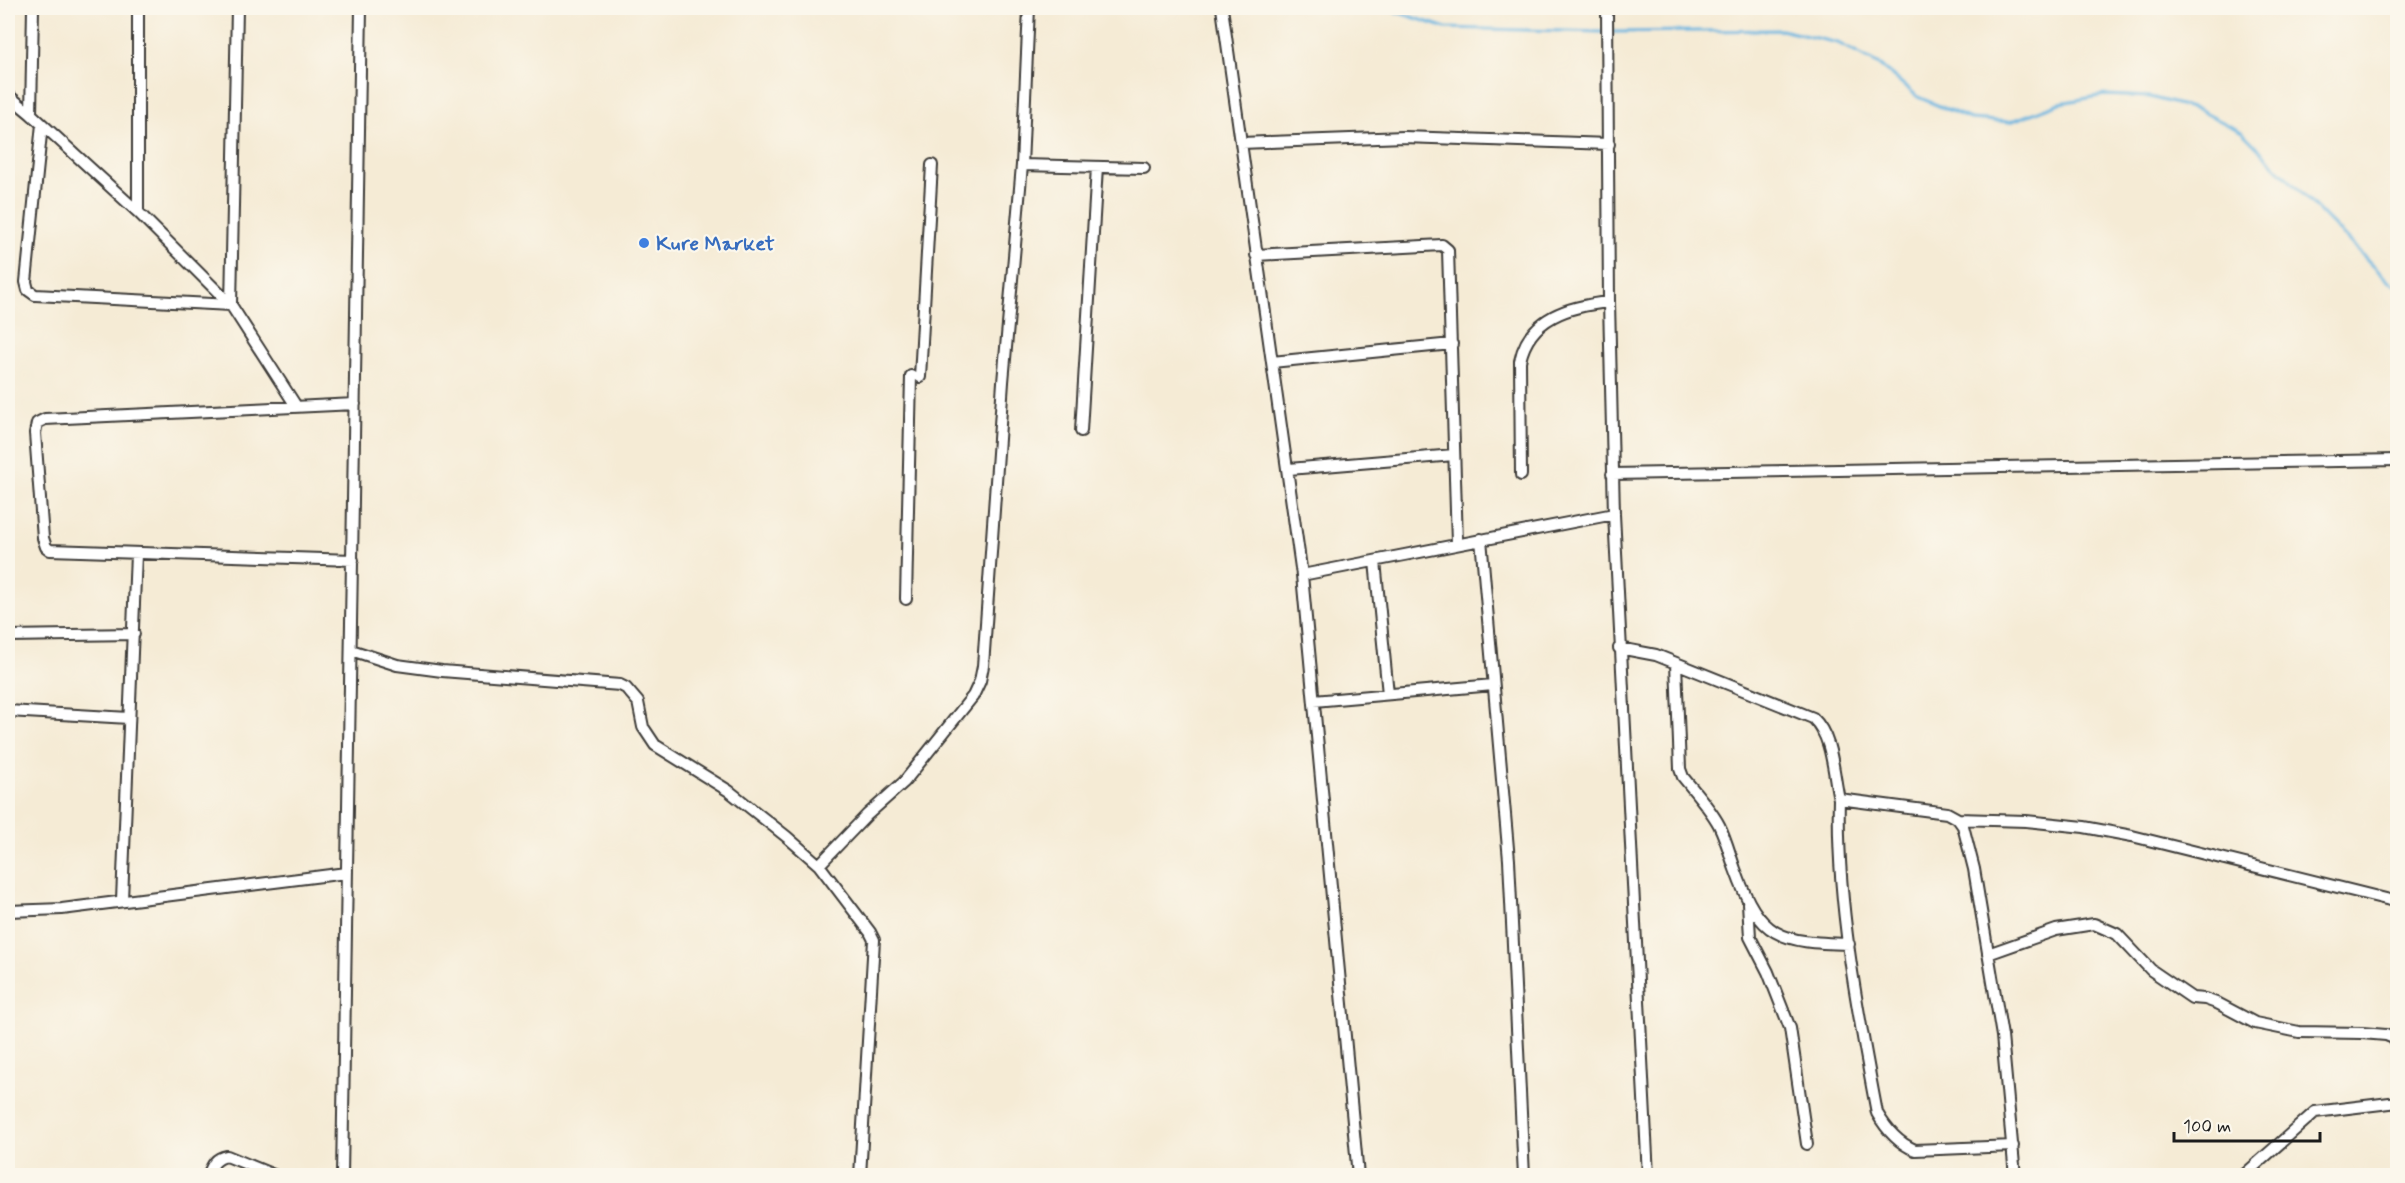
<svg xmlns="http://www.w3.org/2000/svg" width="2405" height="1183" viewBox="0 0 2405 1183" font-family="Mynerve,sans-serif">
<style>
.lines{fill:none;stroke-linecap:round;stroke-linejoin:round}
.stream{stroke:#66b4e0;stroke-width:3}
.minor-casing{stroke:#3d3b38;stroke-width:14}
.minor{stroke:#fff;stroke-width:10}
.shop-dot{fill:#3f7fe0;stroke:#fbf7ec;stroke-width:2}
.labels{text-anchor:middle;stroke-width:4.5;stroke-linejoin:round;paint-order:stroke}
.shop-label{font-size:21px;font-weight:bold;fill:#366cbe;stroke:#fbf7ec;text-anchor:start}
</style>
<rect width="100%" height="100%" fill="#fbf7ec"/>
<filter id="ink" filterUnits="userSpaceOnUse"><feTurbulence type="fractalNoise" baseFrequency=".0167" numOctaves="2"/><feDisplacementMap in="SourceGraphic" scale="12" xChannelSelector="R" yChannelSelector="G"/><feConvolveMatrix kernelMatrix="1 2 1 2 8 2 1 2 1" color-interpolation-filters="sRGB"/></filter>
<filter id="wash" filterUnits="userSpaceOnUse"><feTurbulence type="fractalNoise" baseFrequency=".008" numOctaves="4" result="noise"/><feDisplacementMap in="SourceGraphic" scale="24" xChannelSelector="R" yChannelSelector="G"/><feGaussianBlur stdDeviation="1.35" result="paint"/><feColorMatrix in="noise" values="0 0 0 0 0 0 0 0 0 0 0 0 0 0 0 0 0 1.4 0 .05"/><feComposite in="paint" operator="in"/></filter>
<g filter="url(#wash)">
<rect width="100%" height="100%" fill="#f5ebd5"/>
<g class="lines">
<!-- stream -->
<path class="stream" d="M1384,8l62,20 158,4
M1611,32l170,-2 57,13 43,23 37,31 52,22 40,3 50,-19 45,-8 45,2 49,13 43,22 147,150 9,4"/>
</g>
</g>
<g filter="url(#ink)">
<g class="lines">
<defs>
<path id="minor" d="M138,8v204
M1222,8l80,567 56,601
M1607,8l2,294 5,212 34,662
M8,95l23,19 107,98 93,93 65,101
M31,114l2,-106
M42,124l-16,158 2,8 7,5 196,10 6,-297
M1241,143l163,-6 205,7
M1022,165l122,3
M1256,255l186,-10 6,5 9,293
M1272,362l180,-18
M920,377l12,-212
M1081,431l16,-264
M1289,469l165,-14
M1612,474l786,-14
M1521,475l-1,-114c9,-44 50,-55 89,-59
M1481,539l28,321 15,316
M353,560l-303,-10 -4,-3 -3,-9 -8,-105 2,-10 8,-4 310,-15
M1375,561l13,133
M1302,575l312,-61
M906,599l5,-223
M8,636l126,-2
M1619,648l37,7 157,63c20,19 20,55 26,81l108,14 11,6 5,7 11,43 28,167 13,140
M351,650l46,15 45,6 178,14 6,3 12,14 5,25 12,18 74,46 58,46 32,28 51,67 4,8 -14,236
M1676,663l4,106 3,8c12,15 27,31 36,48 7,14 11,30 16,44 25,70 45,73 114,75
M1314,701l179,-16
M8,711l121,7
M1839,799c-3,101 19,214 38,314 9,16 21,30 38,37l98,-4
M1958,819l68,2 58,6 48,9 266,66
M819,865l48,-50 37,-33 69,-86 7,-15 3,-15 20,-284 19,-217 7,-157
M122,900l14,-346
M1748,903l2,34 18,35 22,56 17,116
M8,911l54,-2 284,-36
M1988,954l68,-24 38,-6 23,10 34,36 41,28 13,1 14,5 36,19 44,9 63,1 24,2 12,5
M208,1176c4,-11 7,-18 19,-20l49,20
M342,1176l19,-1168
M2243,1176l72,-64 83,-10"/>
</defs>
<!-- minor casing -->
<use href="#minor" class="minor-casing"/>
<!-- minor -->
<use href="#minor" class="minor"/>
</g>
</g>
<!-- markers -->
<circle class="shop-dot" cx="644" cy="243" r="6"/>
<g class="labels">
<!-- shop labels -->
<g class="shop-label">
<text x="656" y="250">Kure Market</text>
</g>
</g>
<!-- margin -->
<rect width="2405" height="1183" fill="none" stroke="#fbf7ec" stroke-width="30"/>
<!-- scale -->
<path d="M2174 1132v9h146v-9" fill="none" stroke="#1c1c1c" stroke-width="3"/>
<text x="2183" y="1132" font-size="18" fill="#1c1c1c" stroke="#fbf7ec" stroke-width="4.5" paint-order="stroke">100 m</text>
</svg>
